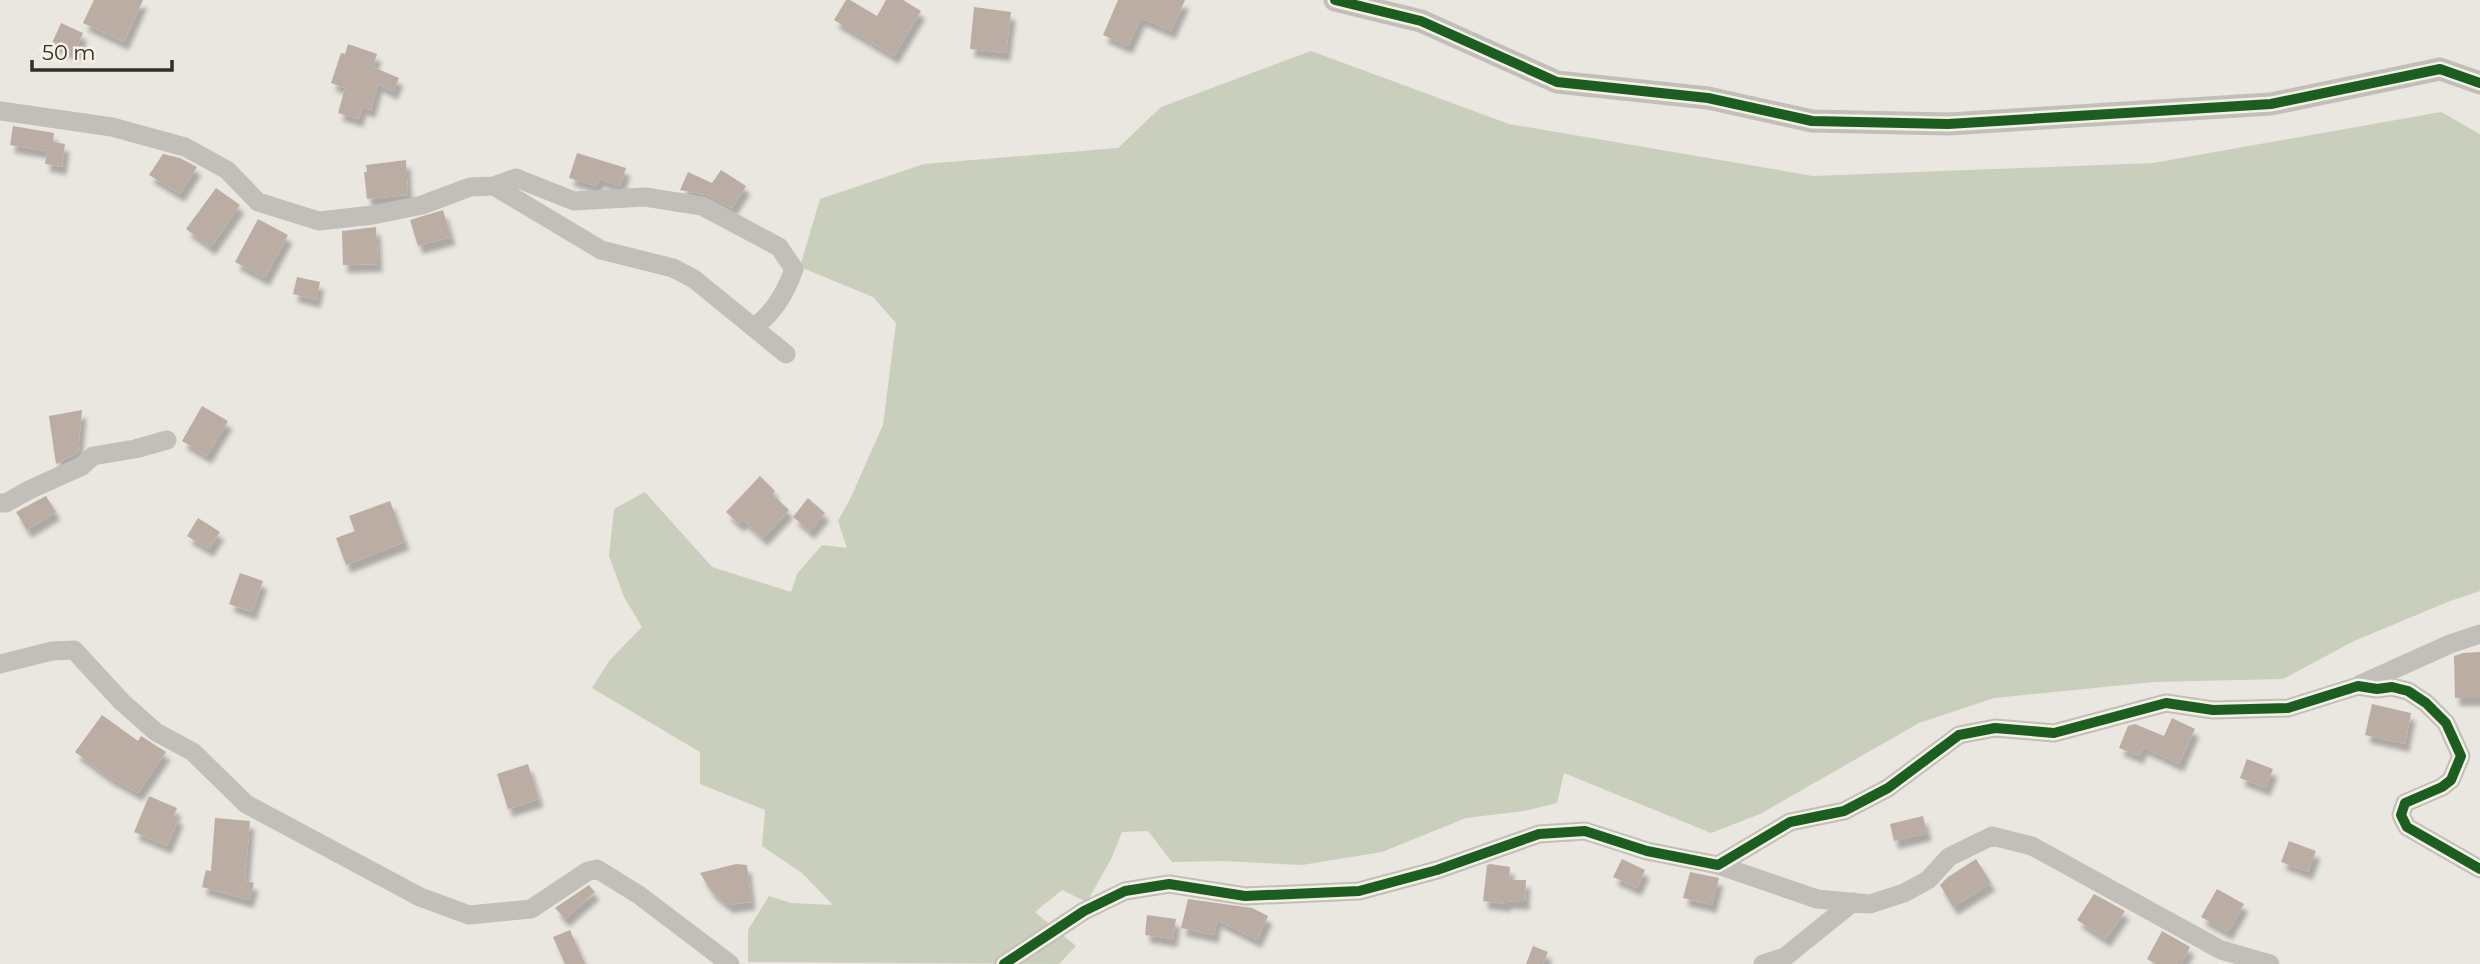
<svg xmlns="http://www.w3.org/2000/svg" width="2480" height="964" viewBox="0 0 2480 964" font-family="Montserrat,sans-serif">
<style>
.green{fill:#cacebc}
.building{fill:#bbada4;filter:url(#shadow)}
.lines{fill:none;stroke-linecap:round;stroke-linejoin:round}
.minor{stroke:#c2beb9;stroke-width:19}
.tertiary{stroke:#c2beb9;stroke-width:23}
.cycleway-casing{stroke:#f6f1e7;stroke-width:15}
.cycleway{stroke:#1b5e20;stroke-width:10}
</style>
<defs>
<filter id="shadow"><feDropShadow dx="4.5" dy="8" stdDeviation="2" flood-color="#0004"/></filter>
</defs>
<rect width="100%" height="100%" fill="#eae6e0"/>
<!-- green -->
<path class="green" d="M1311,51l198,73 304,52 340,-13 288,-51 39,22v457l-30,10 -96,40 -71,38 -129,3 -160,16 -75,25 -159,91 -49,19 -147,-60 -7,30 -33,8 -58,7 -84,34 -80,13 -79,-4 -51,1 -24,-31 -26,1 -11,27 -24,43 -25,-12 -27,22 41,34 -17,18 -311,-2v-32l21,-34 22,7 42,2 -31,-32 -40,-27 3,-36 -65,-26v-32l-108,-64 17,-27 33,-34 -18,-30 -15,-41 5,-47 31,-17 67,75 79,25 6,-18 25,-29 25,3 -9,-27 13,-24 32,-72 13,-102 -23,-26 -73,-30 20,-68 104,-35 194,-16 43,-41z"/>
<!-- building -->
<path class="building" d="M94,0h49l-19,42 -41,-19z
M846,0h4l27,16 9,-16h17l18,11 -27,45 -60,-36z
M1118,0h67l-14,31 -30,-13 -13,28 -25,-11z
M974,7l37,5 -5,41 -36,-4z
M61,23l22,10 -9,21 -22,-11z
M348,44l29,10 -4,13 26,11 -6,14 -15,-8 -7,26 -9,-3 -3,12 -21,-6 7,-25 -14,-5 10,-30 4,1z
M13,126l41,7 -1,9 12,2 -3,23 -17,-3 2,-13 -37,-6z
M577,153l49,15 -6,18 -21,-7 -3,7 -27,-8z
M163,154l17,4 17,9 -17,27 -31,-19z
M406,160l2,35 -41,4 -3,-27h3l-1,-7z
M721,170l25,16 -14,22 -25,-13 -27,-5 8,-18 24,11z
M216,188l24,17 -29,42 -25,-18z
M443,210l8,27 -33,9 -8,-26z
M258,219l30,16 -23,43 -30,-16z
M376,227l2,37 -35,1 -1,-34z
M297,277l23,5 -4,18 -23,-6z
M202,406l26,15 -21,35 -25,-15z
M82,410l-4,43 -22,11 -7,-48z
M760,476l15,15 -3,3 17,16 -26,28 -20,-18 -4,4 -13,-12z
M46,496l10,16 -29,18 -11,-18z
M808,498l17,15 -15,18 -17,-14z
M390,501l15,41 -59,23 -10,-27 19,-7 -6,-15z
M198,518l22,14 -11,17 -22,-13z
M240,573l23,8 -11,31 -23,-8z
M2480,652v46h-25l-1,-42 9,-3z
M2372,704l39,9 -6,31 -40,-9z
M102,715l36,26 3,-5 25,16 -28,41 -29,-16 -34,-25z
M2172,718l23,11 -16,35 -36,-17 -4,9 -20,-8 9,-22 7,-2 29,12z
M2247,759l26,10 -7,19 -26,-10z
M528,764l11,35 -31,10 -11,-35z
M149,796l28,12 -3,7 5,3 -12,28 -33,-14z
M1923,816l4,17 -33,8 -4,-17z
M215,818l35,3 -5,59 9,3 -5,17 -47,-13 4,-17 5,1z
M2289,841l27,10 -8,21 -27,-10z
M1622,859l23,11 -8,18 -24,-11z
M1976,859l15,24 -38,24 -13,-22 8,-8z
M736,864l11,1 4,37 -23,3 -17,-14 -11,-18z
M1490,864l20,3 -1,13h17l-1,22 -19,-1v3l-23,-3 4,-36z
M1690,872l29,6 -7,27 -29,-7z
M589,885l6,7 -30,27 -10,-11z
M2217,889l27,15 -16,28 -27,-15z
M2094,894l31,17 -19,28 -29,-19z
M1188,899l64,9 16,8 -11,24 -40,-20 -3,15 -33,-7z
M1147,915l29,4 -3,20 -28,-4z
M570,930l15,34h-20l-12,-27z
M2162,931l28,16 -9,17h-25l-9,-5z
M1533,946l15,6 -5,12h-17z"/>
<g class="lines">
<!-- minor -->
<path class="minor" d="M0,111l112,16 73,20 42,23 31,32 61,19 54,-6 49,-10 48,-18 24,-1 107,64 72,18 21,11 92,75
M494,186l22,-8 58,23 71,-4 57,9 77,41 15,22c-8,23 -20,44 -40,58
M0,503h6l23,-13 53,-24 11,-10 42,-7 32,-9
M0,664l52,-13 22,-1 48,52 34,30 37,20 53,52 174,93 49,18 62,-6 57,-38 9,-2 42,26 91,69
M2359,685l91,-41 30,-10
M1718,865l99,34 53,5 34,-11 24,-13 21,-23 43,-21 40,10 189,104 49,14
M1004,964l80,-53 41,-20 44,-7 76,12 114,-5 78,-21 102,-36 46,-3 62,20 71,14 72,-43 54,-11 44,-23 71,-53 36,-7 59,5 112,-30 47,7 75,-2 70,-22 19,3 15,-2 16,4 18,12 20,20 15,33 -10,24 -9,7 -37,16 -4,12 6,12 73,42
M1763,964l22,-7 68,-55"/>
<!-- tertiary -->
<path class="tertiary" d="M1335,0l86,21 136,61 151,16 104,23 136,3 323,-20 169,-35 40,14"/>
<defs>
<path id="cycleway" d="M1335,0l86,21 136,61 151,16 104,23 136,3 323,-20 169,-35 40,14
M1004,964l80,-53 41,-20 44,-7 76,12 114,-5 78,-21 102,-36 46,-3 62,20 71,14 72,-43 54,-11 44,-23 71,-53 36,-7 59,5 112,-30 47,7 75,-2 70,-22 19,3 15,-2 16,4 18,12 20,20 15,33 -10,24 -9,7 -37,16 -4,12 6,12 73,42"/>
</defs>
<!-- cycleway casing -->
<use href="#cycleway" class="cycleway-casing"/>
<!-- cycleway -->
<use href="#cycleway" class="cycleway"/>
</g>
<!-- scale -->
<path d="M32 60v10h140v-10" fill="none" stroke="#332c28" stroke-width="3.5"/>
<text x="42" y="60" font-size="21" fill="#332c28" stroke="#f6f1e7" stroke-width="5" paint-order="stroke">50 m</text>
</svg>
